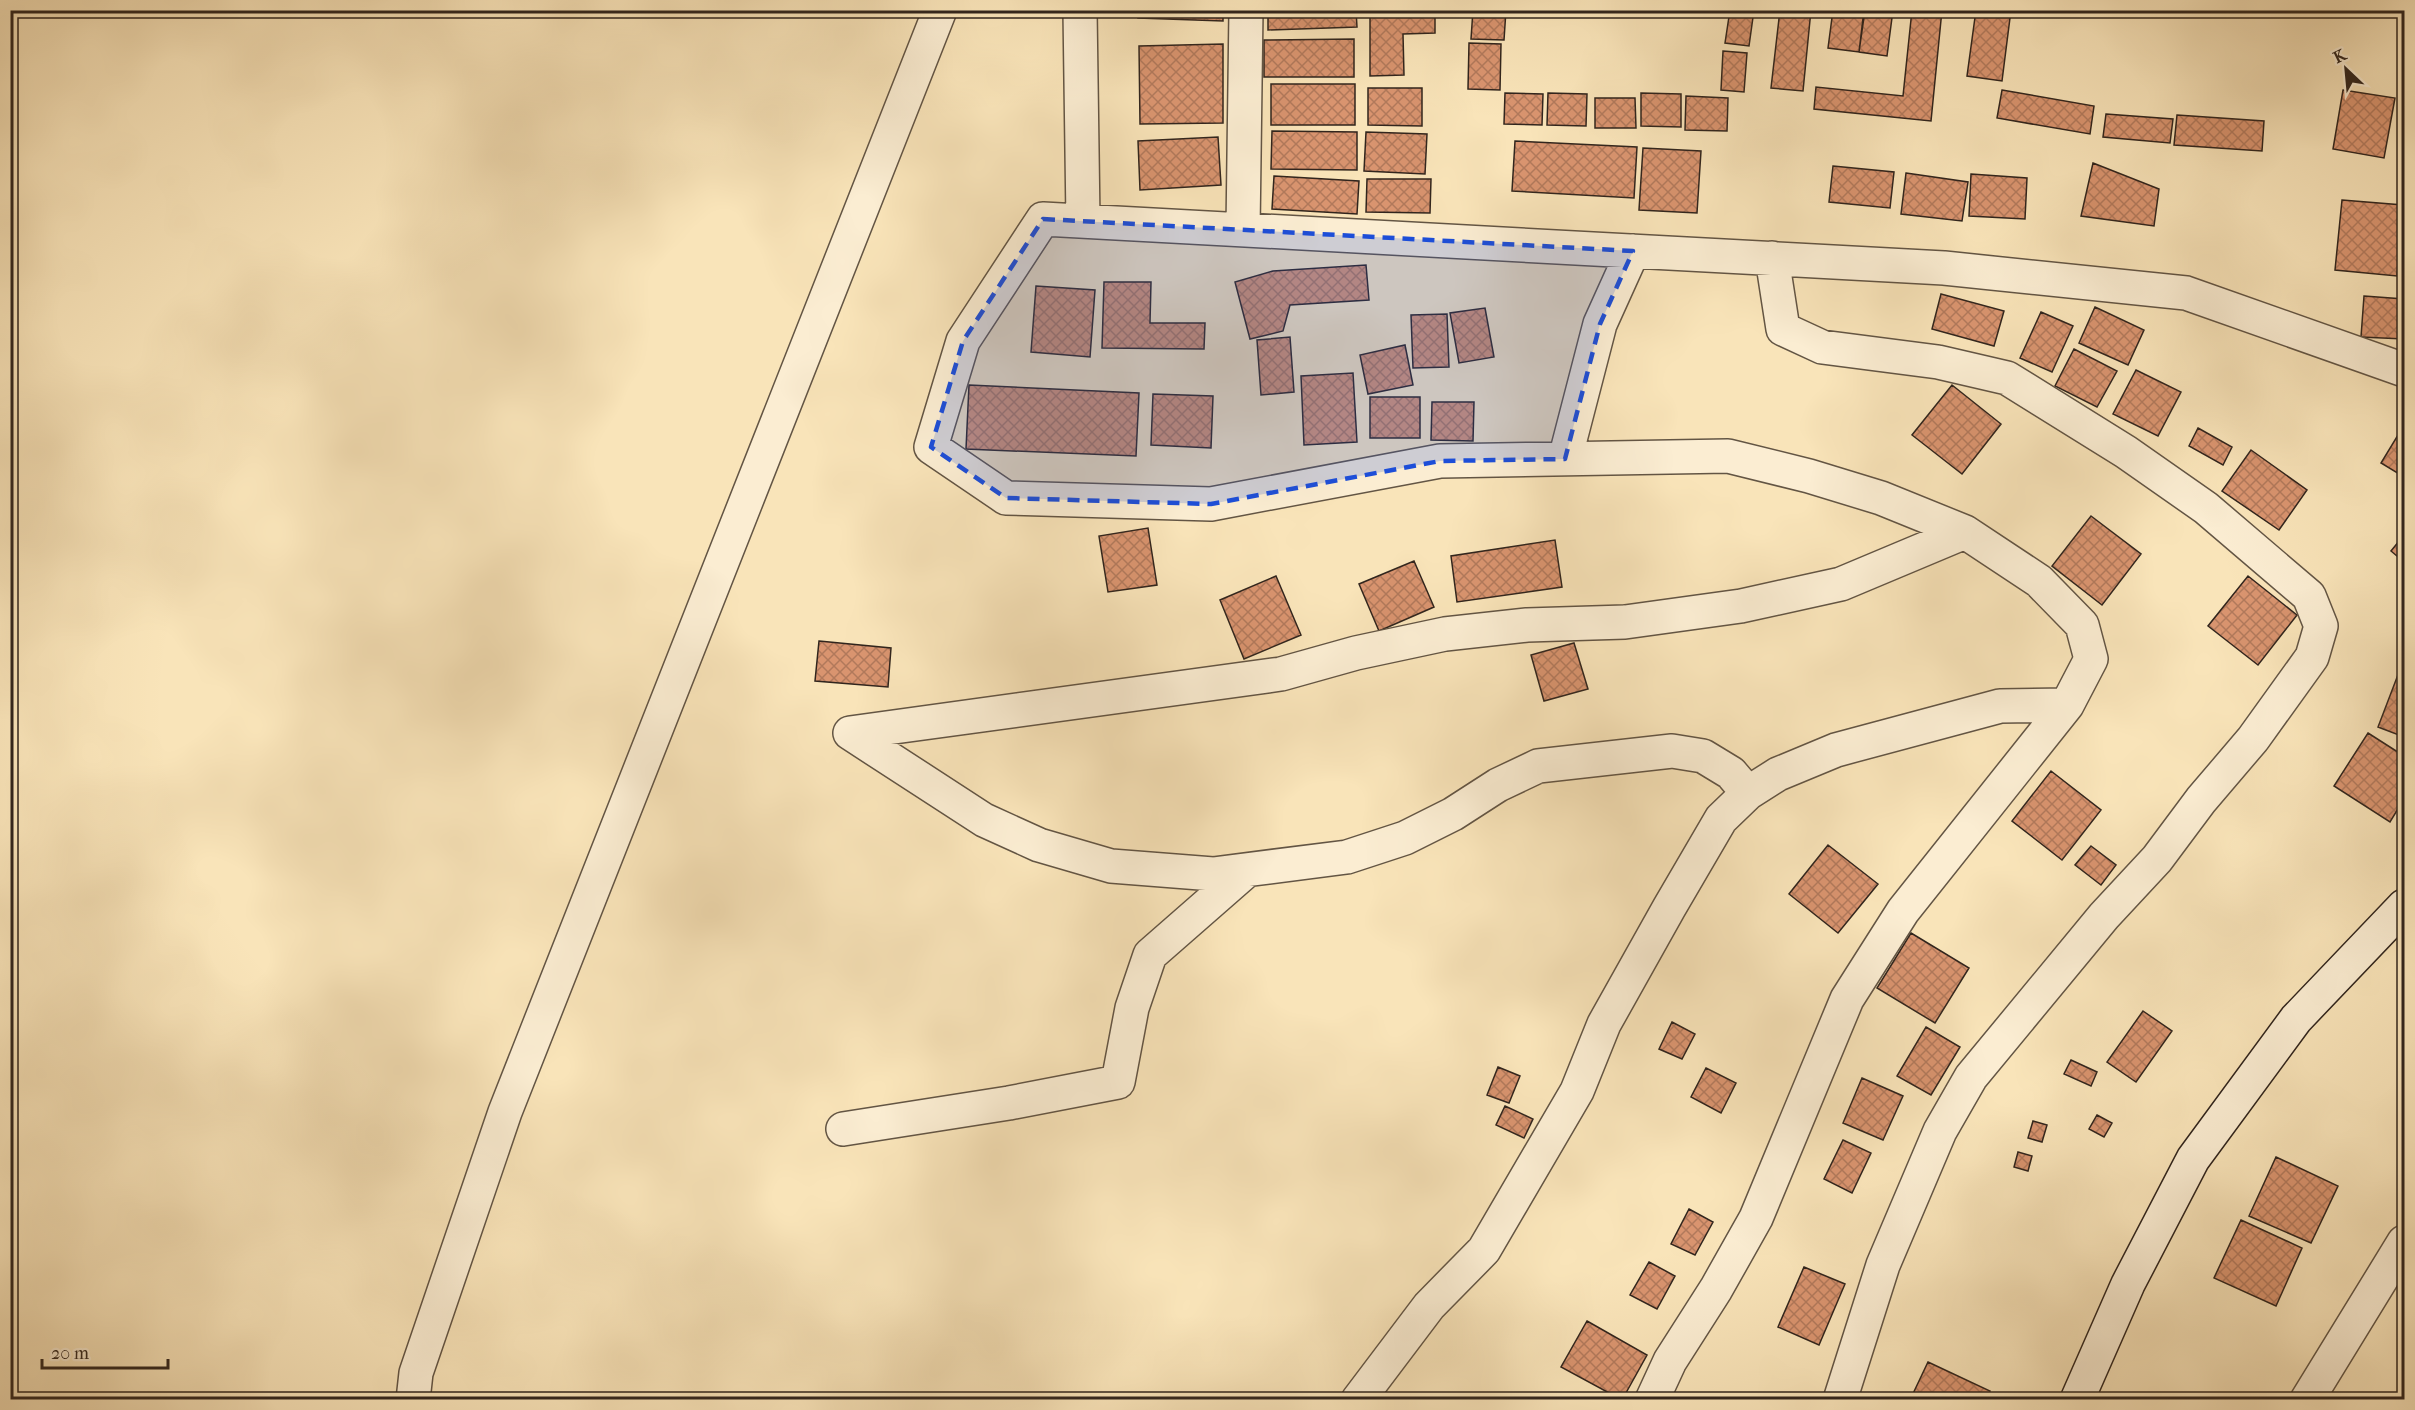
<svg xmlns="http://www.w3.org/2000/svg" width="2415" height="1410" viewBox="0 0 2415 1410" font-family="'IM FELL French Canon',serif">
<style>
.building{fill:url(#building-cross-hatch);stroke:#31251d;stroke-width:1.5}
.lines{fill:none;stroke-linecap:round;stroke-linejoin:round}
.minor-casing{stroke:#635544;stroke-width:36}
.secondary-casing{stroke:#31251d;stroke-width:36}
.minor{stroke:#fbedd2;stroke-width:33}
.secondary{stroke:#fbedd2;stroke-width:33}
.marked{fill:#1d4ed8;fill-opacity:0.2;stroke:#1d4ed8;stroke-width:4.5;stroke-dasharray:12 8;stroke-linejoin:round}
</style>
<defs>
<pattern id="building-cross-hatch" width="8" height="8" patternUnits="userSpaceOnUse" patternTransform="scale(1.5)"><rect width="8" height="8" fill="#d9946f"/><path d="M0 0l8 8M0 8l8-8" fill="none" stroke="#b1795b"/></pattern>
</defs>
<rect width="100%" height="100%" fill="#f9e4b9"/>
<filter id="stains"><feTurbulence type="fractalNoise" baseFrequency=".00333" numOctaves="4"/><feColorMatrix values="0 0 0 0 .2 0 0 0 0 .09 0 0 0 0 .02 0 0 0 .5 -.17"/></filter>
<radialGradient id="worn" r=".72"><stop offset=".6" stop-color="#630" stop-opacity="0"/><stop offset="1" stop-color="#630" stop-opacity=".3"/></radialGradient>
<!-- building -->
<path class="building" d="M1139,10h84v11l-85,-3z
M1268,10h88l1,17 -89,3z
M1370,10h65v23l-32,1 1,41 -34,1z
M1473,10h33l-2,30 -33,-1z
M1730,10h24l-5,36 -24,-3z
M1780,10h31l-8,81 -32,-3z
M1833,10h31l-5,42 -31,-4z
M1865,10h28l-6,46 -28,-4z
M1912,10h30l-11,111 -117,-12 2,-22 87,9z
M1976,10h35l-9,71 -35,-5z
M1354,39v38h-90v-37z
M1469,43l32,1 -1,46 -32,-1z
M1223,44v79l-83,1 -1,-78z
M1723,51l24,2 -3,39 -23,-2z
M1271,84h84v41h-84z
M1368,88h54v38l-54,-1z
M2002,90l92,16 -4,28 -93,-16z
M2343,90l52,8 -11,60 -51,-9z
M1505,93l38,1 -1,31 -38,-1z
M1548,93l39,1 -1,32 -39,-1z
M1641,93l40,1v33l-40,-1z
M1686,96l42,2 -1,33 -42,-1z
M1595,98h40l1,30h-41z
M2106,114l67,5 -3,24 -67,-6z
M2177,115l87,6 -2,30 -88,-6z
M1272,131l85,1v38l-86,-1z
M1366,132l61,2 -2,40 -61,-3z
M1218,137l3,48 -81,5 -2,-49z
M1515,141l122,6 -3,51 -122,-7z
M1643,148l58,3 -4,62 -58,-3z
M2093,163l66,26 -5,37 -73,-10z
M1833,166l61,6 -4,36 -61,-6z
M1906,173l62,9 -6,39 -61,-7z
M1971,174l56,4 -2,41 -56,-3z
M1274,176l85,5 -2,33 -85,-5z
M1367,179h64l-1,34 -64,-1z
M2342,200l61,5 -6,71 -62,-6z
M1366,265l3,35 -79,5 -7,26 -33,8 -15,-57 38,-11z
M1104,282h47l-1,41h55l-1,26 -102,-1z
M1036,286l59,4 -5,67 -59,-5z
M1941,294l63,17 -10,35 -62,-17z
M2364,296l40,3v40l-43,-2z
M2095,307l49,23 -16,35 -49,-22z
M1485,308l9,49 -35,6 -9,-50z
M2041,312l32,14 -21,46 -32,-14z
M1447,314l2,53 -36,1 -2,-53z
M1290,337l4,55 -33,3 -4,-55z
M1405,345l8,40 -45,9 -8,-39z
M2074,349l43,22 -20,36 -42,-21z
M2136,370l45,22 -23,44 -45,-22z
M1353,373l4,69 -53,3 -3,-69z
M969,385l170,8 -3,63 -170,-7z
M1952,385l49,39 -39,50 -50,-39z
M1153,394l60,2 -2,52 -60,-3z
M1370,397h50v41h-50z
M1432,402h42l-1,39 -42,-1z
M2198,428l34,19 -9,18 -34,-19z
M2401,430l3,2v45l-23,-14z
M2251,450l56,40 -28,40 -57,-39z
M2091,516l50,38 -39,51 -50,-39z
M1148,528l9,57 -49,7 -9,-56z
M2404,535v27l-13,-11z
M1555,540l7,47 -105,15 -6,-46z
M1414,561l20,46 -55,24 -20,-47z
M1276,576l25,59 -57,24 -24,-59z
M2248,576l49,39 -39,50 -50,-39z
M819,641l72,7 -3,39 -73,-6z
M1574,643l14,46 -44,12 -13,-46z
M2404,659v78l-26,-10z
M2368,733l36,23v43l-14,23 -56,-36z
M2051,771l50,39 -39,50 -50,-39z
M1828,845l50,39 -40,49 -49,-39z
M2091,846l25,19 -15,20 -26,-20z
M1911,933l58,35 -34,55 -58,-35z
M2143,1011l29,20 -36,51 -29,-20z
M1672,1022l23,12 -13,25 -23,-10z
M1926,1027l34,20 -29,48 -34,-19z
M2071,1060l26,12 -6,14 -27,-12z
M1498,1067l22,9 -11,27 -22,-8z
M1706,1068l30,15 -15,30 -30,-16z
M1862,1078l41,18 -20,44 -40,-17z
M1505,1106l28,13 -9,19 -28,-13z
M2097,1115l15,8 -8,14 -15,-8z
M2033,1121l14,4 -5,17 -14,-4z
M1843,1140l28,13 -19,40 -28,-14z
M2018,1152l14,4 -4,15 -14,-4z
M2276,1157l62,29 -27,57 -62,-27z
M1689,1209l24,13 -18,33 -24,-11z
M2241,1220l61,28 -26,58 -62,-28z
M1649,1262l26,14 -18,33 -27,-14z
M1804,1267l41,17 -26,61 -41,-18z
M1587,1321l60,34 -25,45 -61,-33z
M1928,1362l62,29 -5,9h-75z
M1577,1394l11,6h-14z
M2195,1394l10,6h-13z"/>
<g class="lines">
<defs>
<path id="minor" d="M1080,10l3,211
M1243,229l3,-219
M1772,258l11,71 39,18 116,15 69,16 119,74 80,56 103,88 12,30 -9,31 -59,82 -52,61 -44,59 -53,57 -133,161 -31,54 -57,134 -43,135
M1565,459l35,-135 33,-73
M1748,793l-17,-20 -28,-17 -31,-5 -134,15 -40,19 -45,29 -48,24 -58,19 -134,17 -102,-8 -72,-21 -55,-25 -134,-87 431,-59 75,-21 89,-19 82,-9 98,-3 116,-16 100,-22 124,-52
M843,1129l166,-26 109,-21 14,-74 18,-53 96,-84
M413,1400l3,-27 89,-261 435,-1102
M1358,1400l71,-94 55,-56 93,-159 27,-67 65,-116 52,-89 27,-26 30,-19 58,-24 164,-44 67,-1
M1652,1400l18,-39 46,-72 40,-71 91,-219 56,-88 164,-206 24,-46 -9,-34 -43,-44 -74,-49 -84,-34 -72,-22 -81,-20 -288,5 -229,43 -205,-6 -75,-51 32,-106 80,-122 901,49 242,25 218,77
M2307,1400l97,-158"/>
<path id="secondary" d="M2077,1400l51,-116 65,-125 103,-140 108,-113"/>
</defs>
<!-- minor casing -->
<use href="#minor" class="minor-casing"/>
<!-- secondary casing -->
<use href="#secondary" class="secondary-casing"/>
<!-- minor -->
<use href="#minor" class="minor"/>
<!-- secondary -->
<use href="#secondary" class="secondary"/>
</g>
<!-- marked area -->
<path class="marked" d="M1043,219l590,32 -33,73 -35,135 -125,2 -229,43 -205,-6 -75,-51 32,-106z"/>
<!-- margin -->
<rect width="2415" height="1410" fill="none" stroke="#f9e4b9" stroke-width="36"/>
<rect x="12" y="12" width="2391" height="1386" fill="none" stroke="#31251d" stroke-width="3"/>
<rect x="18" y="18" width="2379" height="1374" fill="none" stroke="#31251d" stroke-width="1.5"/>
<!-- north arrow -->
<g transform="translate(2346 69) rotate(334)" stroke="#fbedd2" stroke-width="4.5" paint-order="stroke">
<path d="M0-4.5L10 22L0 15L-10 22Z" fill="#31251d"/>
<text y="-9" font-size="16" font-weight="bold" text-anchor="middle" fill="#31251d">K</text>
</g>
<!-- scale -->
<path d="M42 1359v9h126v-9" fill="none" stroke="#31251d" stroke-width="3"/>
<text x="51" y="1359" font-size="18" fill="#31251d" stroke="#fbedd2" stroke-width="4.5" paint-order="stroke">20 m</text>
<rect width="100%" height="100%" filter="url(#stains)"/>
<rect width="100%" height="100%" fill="url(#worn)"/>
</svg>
